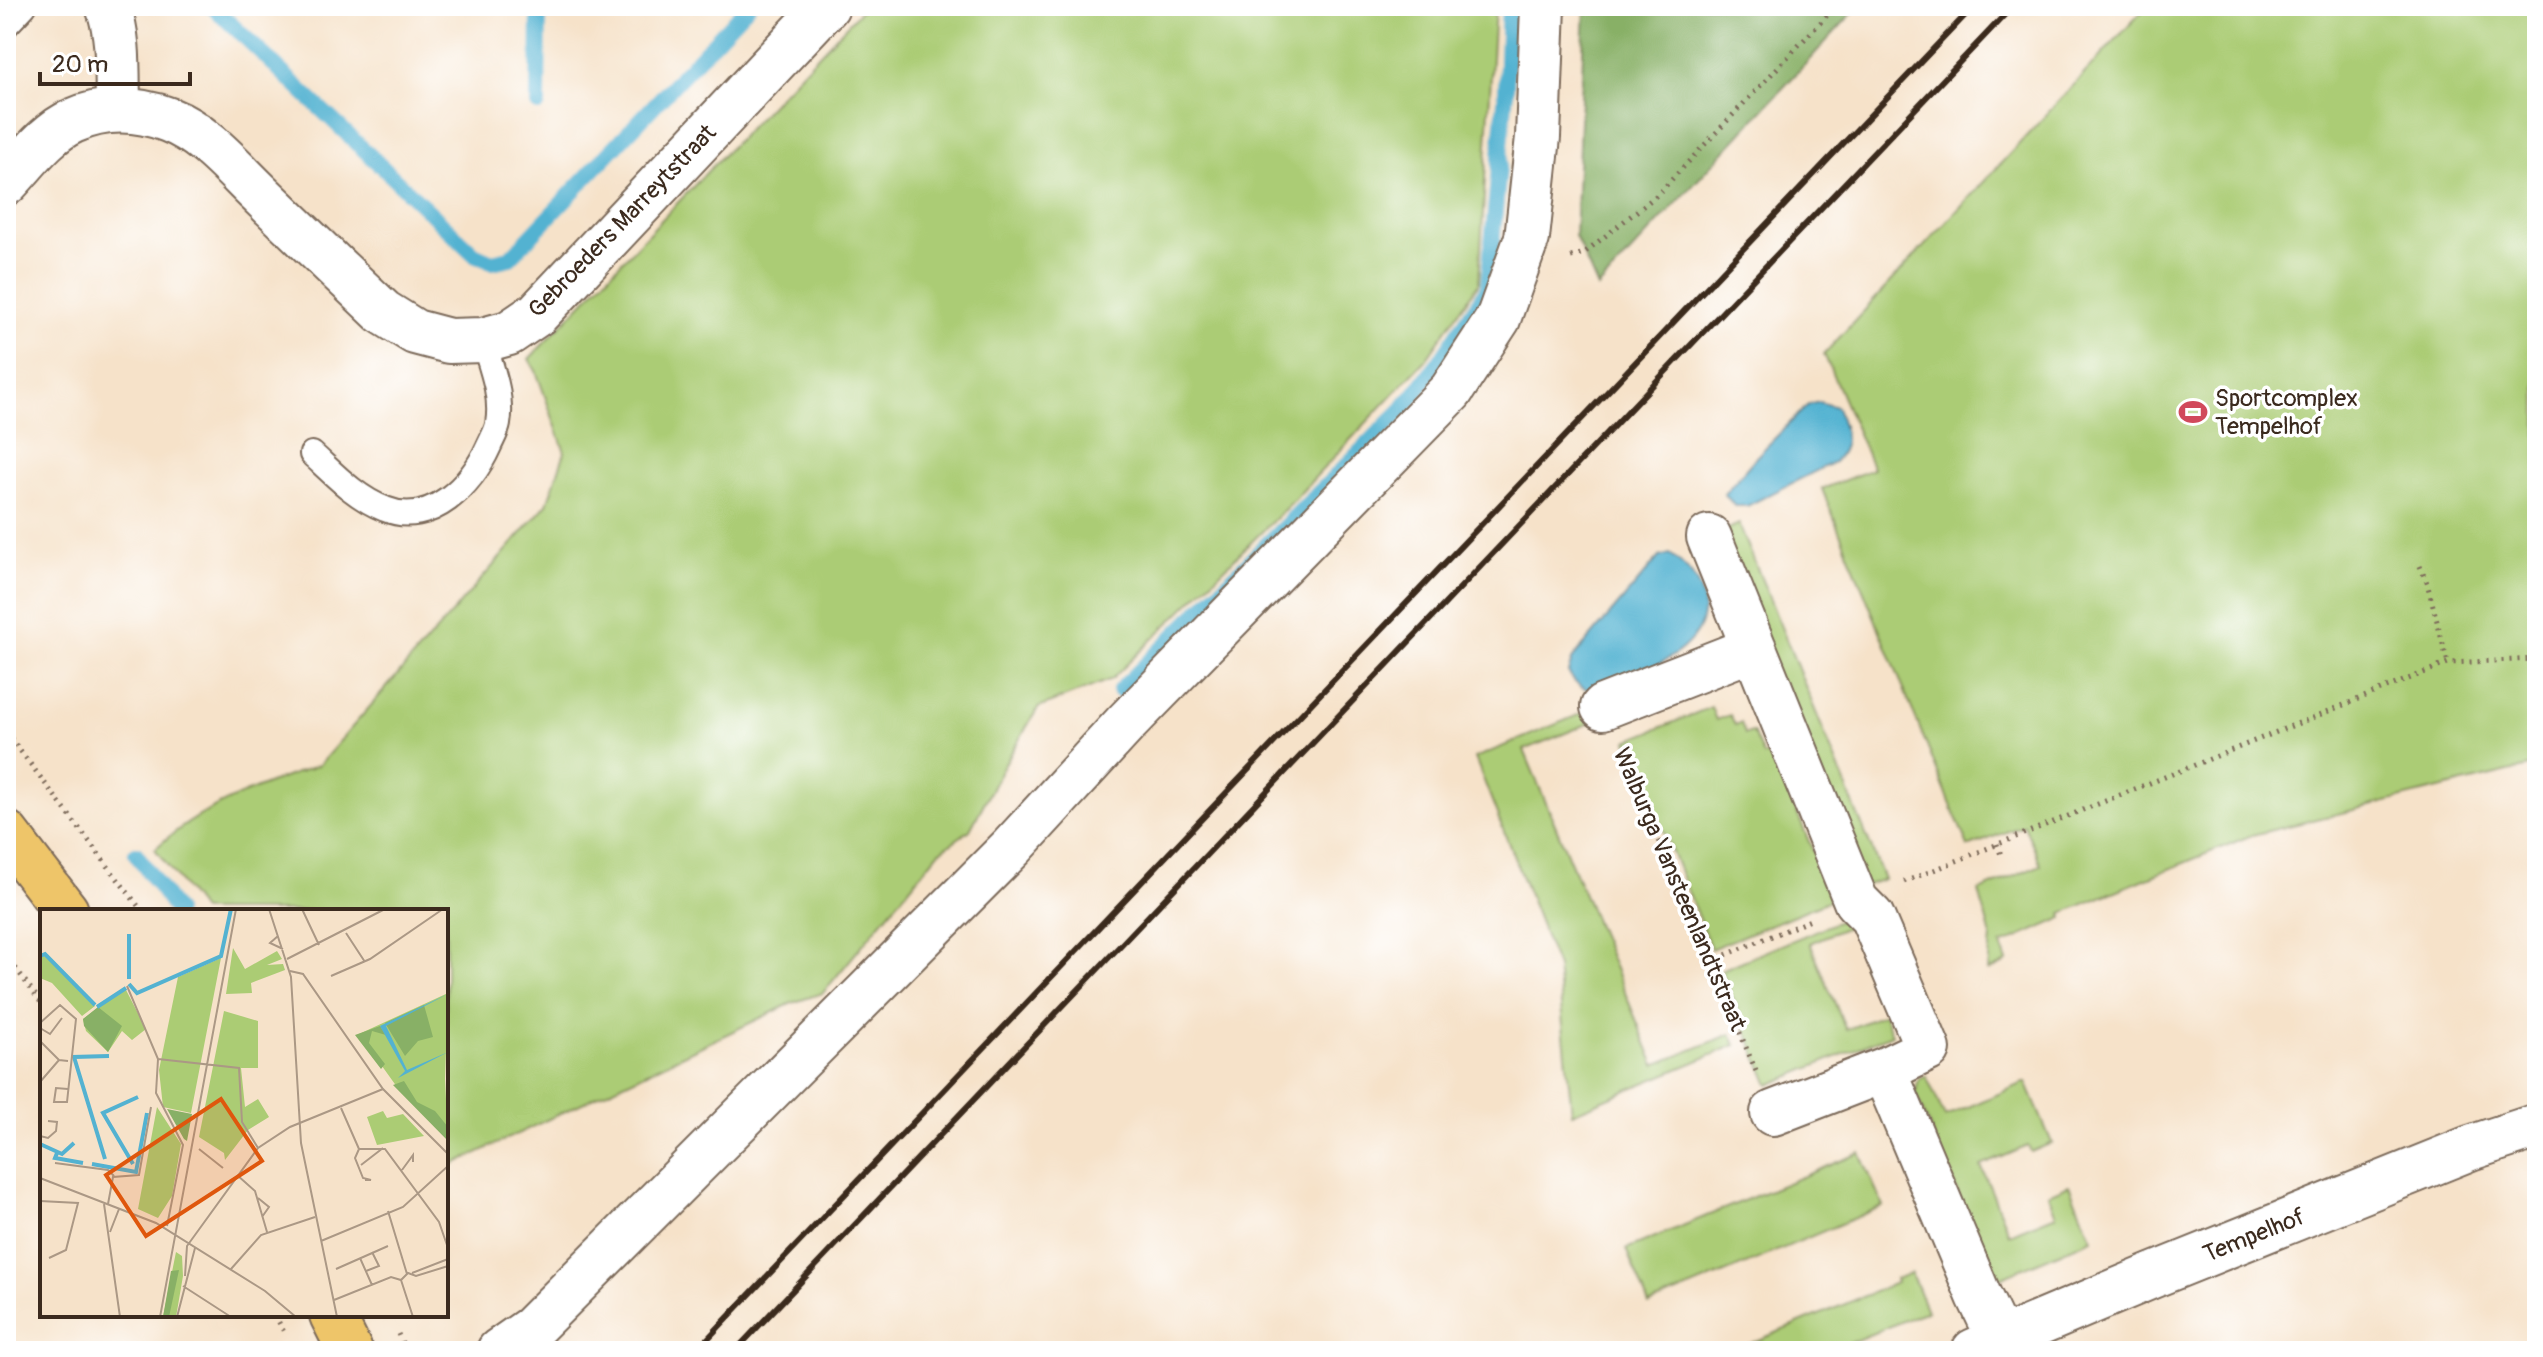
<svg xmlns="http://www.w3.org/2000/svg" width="2543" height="1357" viewBox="0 0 2543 1357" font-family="Pangolin,sans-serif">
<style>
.green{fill:#abcc74;stroke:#737b49;stroke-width:2}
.forest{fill:#88b066;stroke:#626d42;stroke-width:2}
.water{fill:#53b2d1;stroke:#476e78;stroke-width:2}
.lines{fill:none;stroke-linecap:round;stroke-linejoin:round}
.stream{stroke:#53b2d1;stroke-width:16}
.lane-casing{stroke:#7c6a5a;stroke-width:28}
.street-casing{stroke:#7c6a5a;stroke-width:48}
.primary-casing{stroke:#7c6a5a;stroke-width:48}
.path{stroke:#7c6a5a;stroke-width:5;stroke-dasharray:2 6;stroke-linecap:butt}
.lane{stroke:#fff;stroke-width:24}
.street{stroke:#fff;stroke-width:44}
.primary{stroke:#eec569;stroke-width:44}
.rail{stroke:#3b2a1e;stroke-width:6}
.labels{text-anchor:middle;stroke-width:7;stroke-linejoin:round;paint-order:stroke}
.street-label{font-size:24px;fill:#3b2a1e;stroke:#fff}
.poi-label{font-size:24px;fill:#3b2a1e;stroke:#fff;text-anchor:start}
.inset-river{fill:none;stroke:#53b2d1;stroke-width:4}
.inset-road{fill:none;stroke:#ab9885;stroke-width:2}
.view{fill:#df570d;fill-opacity:0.15;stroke:#df570d;stroke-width:4}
.inset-edge{fill:none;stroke:#3b2a1e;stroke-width:4}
</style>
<rect width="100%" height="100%" fill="#fff"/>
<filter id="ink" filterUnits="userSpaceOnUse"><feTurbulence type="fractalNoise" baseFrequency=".0125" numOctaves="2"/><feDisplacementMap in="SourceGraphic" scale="16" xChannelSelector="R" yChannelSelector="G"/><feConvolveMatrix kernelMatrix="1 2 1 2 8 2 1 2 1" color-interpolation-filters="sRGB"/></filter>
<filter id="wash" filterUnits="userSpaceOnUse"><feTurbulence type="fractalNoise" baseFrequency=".006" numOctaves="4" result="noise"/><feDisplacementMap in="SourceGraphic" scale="32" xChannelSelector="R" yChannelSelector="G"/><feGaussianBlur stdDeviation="1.8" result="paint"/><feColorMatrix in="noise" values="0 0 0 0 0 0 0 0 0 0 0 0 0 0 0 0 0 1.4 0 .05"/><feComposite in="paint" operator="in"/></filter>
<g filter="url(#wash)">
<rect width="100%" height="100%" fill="#f6e2c9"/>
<!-- green -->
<path class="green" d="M865,6h630l-16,277 -53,76 -134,143 -180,177 -74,29 -34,57 -34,65 -31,22 -116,141 -31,10 -346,165v-257h-244l-47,-62c44,-42 107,-64 164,-84l228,-261 18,-52 -29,-81 -7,-12z
M2147,6h390v759l-285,70 -190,78 1,5 -62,27 6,17 -19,9 3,-34 -12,-46 62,-26 -17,-40 -56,22 -1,-3 -145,-355 51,-20 -49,-115z
M1739,524l145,355 -22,8 -145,-353z
M1711,707l5,13 14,-5 5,10 6,-2 4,11 8,-2 10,24 9,-3 61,146 -122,50 -84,-208z
M1595,708l5,11 -76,31 131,315 76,-31 5,11 -164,68 -15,-146 -82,-209z
M1844,919l3,8 -37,16 36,87 38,-16 8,20 -123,51 -48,-115z
M1926,1076l19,41 81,-35 26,61 -21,9 -3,-6 -47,20 28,68 47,-19 -8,-21 21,-9 23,54 -97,41 -80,-187 4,-14z
M1860,1153l23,53 -234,99 -23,-56z
M1911,1273l16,38 -97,40h-98l164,-68 -1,-4z"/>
<!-- forest -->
<path class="forest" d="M1585,6h274l-261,282 -23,-52z"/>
<!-- water -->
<path class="water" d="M1819,402l18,5c7,23 15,35 -3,55l-87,44h-12l-11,-12 33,-38 51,-51z
M1670,554c34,24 48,63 13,94 -15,13 -37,23 -55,30 -11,4 -25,12 -36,12 -11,0 -19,-9 -24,-18l5,-14 86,-101z"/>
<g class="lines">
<!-- stream -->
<path class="stream" d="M212,6l262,248 18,8 18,-4 238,-252
M538,104l1,-98
M1120,690l282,-280 38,-49 48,-73 18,-197 3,-85
M136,854l40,57"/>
</g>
</g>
<g filter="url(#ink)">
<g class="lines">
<defs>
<path id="lane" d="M6,25l18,-19
M312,454c22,20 44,44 73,55 46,19 87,-25 104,-63 3,-7 8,-15 9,-22 5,-29 -7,-57 -15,-84"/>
<path id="street" d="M108,6c12,32 9,70 10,104
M6,183c20,-21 40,-50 67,-62 31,-14 65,-13 96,-1 36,14 63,47 90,73 41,40 83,80 124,119l32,20 34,9 34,-1 26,-7 28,-19 290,-308
M1709,537l147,364 16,16 56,132 -44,21
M1603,707l151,-59
M1773,1113l111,-43 95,226 21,44
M499,1351l33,-23 480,-481 114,-124 325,-332 47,-72 29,-81 11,-101 5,-131
M1974,1351l178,-75 318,-128 67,-22"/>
<path id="primary" d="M6,833l60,78
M332,1315l18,36"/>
</defs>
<!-- lane casing -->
<use href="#lane" class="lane-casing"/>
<!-- street casing -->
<use href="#street" class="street-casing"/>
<!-- primary casing -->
<use href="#primary" class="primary-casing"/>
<!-- path -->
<path class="path" d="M1571,257l13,-4 73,-58 179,-189
M2420,566l7,17 21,80
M6,732l136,179
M1622,752l134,319
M1997,844l4,11
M1904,882l544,-219 89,-4
M6,955l36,49
M1711,961l102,-42
M275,1315l9,17
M398,1334l8,17"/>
<!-- lane -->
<use href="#lane" class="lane"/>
<!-- street -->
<use href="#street" class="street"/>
<!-- primary -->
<use href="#primary" class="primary"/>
<!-- rail -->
<path class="rail" d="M696,1351l1278,-1345
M735,1351l1278,-1345"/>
</g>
</g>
<!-- icons -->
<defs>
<symbol id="stadium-bare" viewBox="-9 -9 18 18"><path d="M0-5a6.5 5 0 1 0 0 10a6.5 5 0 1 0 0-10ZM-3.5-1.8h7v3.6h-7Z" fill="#d1495b" stroke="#fff" stroke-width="2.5" paint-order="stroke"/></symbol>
</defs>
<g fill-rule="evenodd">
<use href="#stadium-bare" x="2173" y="392" width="40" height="40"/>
</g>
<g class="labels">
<!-- street labels -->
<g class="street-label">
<text transform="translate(622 221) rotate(-46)" y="8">Gebroeders Marreytstraat</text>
<text transform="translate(1680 889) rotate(67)" y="8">Walburga Vansteenlandtstraat</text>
<text transform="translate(2254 1235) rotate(-22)" y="8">Tempelhof</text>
</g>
<!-- poi labels -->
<g class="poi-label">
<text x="2215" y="406">Sportcomplex<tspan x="2215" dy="28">Tempelhof</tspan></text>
</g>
</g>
<!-- overview -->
<g transform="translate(40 909)">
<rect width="408" height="408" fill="#f6e2c9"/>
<path d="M193,39l12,21 32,-18 5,8 -15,6 16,-1 2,6 -34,13 1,10 -26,1zM5,46l50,51 -13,10 -30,-33 -12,-5v-20zM181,49l-30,155 -28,-6 -4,-37 19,-93zM85,79l21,41 -14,11 -10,-9 -14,21 -22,-21 -3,-12zM408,84l-3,86 3,60 -51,-52 -38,-53zM184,102l34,10v47h-17l4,39 13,-8 11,18 -21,13 -23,30 -1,-7 -25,-16zM117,198l24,37 -9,52 -14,22 -20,-9zM343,202l4,7 16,-4 21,22 -47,9 -10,-28zM136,343l6,4 1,20 -7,41h-13z" fill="#abcc74"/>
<path d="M384,96l9,32 -15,4 -13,15 -20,-33zM58,98l24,19 -14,26 -24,-26 -1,-7zM340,117l6,9 -14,-4 -3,12 16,21 -4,5 -26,-34zM364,172l13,21 18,9 13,16v14l-55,-56zM127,200l25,5 -5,27 -3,-2zM139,361l-10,47h-6l8,-46z" fill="#88b066"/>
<path d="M408,85l-62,32 21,44 41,-18 -50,26 7,-7 -25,-45z" fill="#53b2d1"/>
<path class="inset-river" d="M0,47l5,-2 50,51M89,70v-45M89,75l8,9 84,-37 10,-47M57,98l29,-19M0,235l22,10 12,-11M17,244l-2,5 28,5M65,250l-31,-102 35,-1M52,255l44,8 11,-59M93,255l-30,-51 35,-16"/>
<path class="inset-road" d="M229,0l22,68 10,166 36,174M262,0l17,36M306,24l19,29M238,27l-8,7 13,6M247,50l98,-50M250,62l13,3 80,115 65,65M291,67l39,-17 73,-50M87,77l31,73 -2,34 27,52 -16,81M0,114l20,-18 16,14 -9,83h-13l2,-14 12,1M0,119l10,6 12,-16M0,132l19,19 9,1M118,150l81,9 3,54 16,26M0,173l19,-22M301,199l18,41M0,227l8,2 8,-7 1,-9 -9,-1M159,240l24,19M319,240h26l54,73 9,26M319,240l-4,9 8,20 8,2h-6M15,254l53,7 6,6M321,256l22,-17M362,261l11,-15v7M197,266l18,16 12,41M0,269l116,45 109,68 31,26M218,289l11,9 -7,10M0,292l38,2 -12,47 -17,8M64,295l16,113M68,295l5,-27 26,-2 12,-68M348,302l19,63M70,323l9,-23M281,332l82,-34 45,-41M320,349l12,27M191,360l30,-34 54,-18M296,360l52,-23M326,362l13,-5 -7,-14M372,364l36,-14M145,367l2,-30 71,-98 32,-21 93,-38M361,371l12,37M143,377l48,31M294,391l57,-23 10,3 7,-7 8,3 32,-10M120,408l76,-408M137,408l18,-69"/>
<path class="view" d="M181,190l41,62 -116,75 -40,-61z"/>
<rect width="408" height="408" class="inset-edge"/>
</g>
<!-- margin -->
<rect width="2543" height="1357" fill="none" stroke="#fff" stroke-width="32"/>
<!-- scale -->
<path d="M40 72v12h150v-12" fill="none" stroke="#3b2a1e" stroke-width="4"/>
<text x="52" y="72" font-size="24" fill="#3b2a1e" stroke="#ffffff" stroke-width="6" paint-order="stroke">20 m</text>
</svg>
